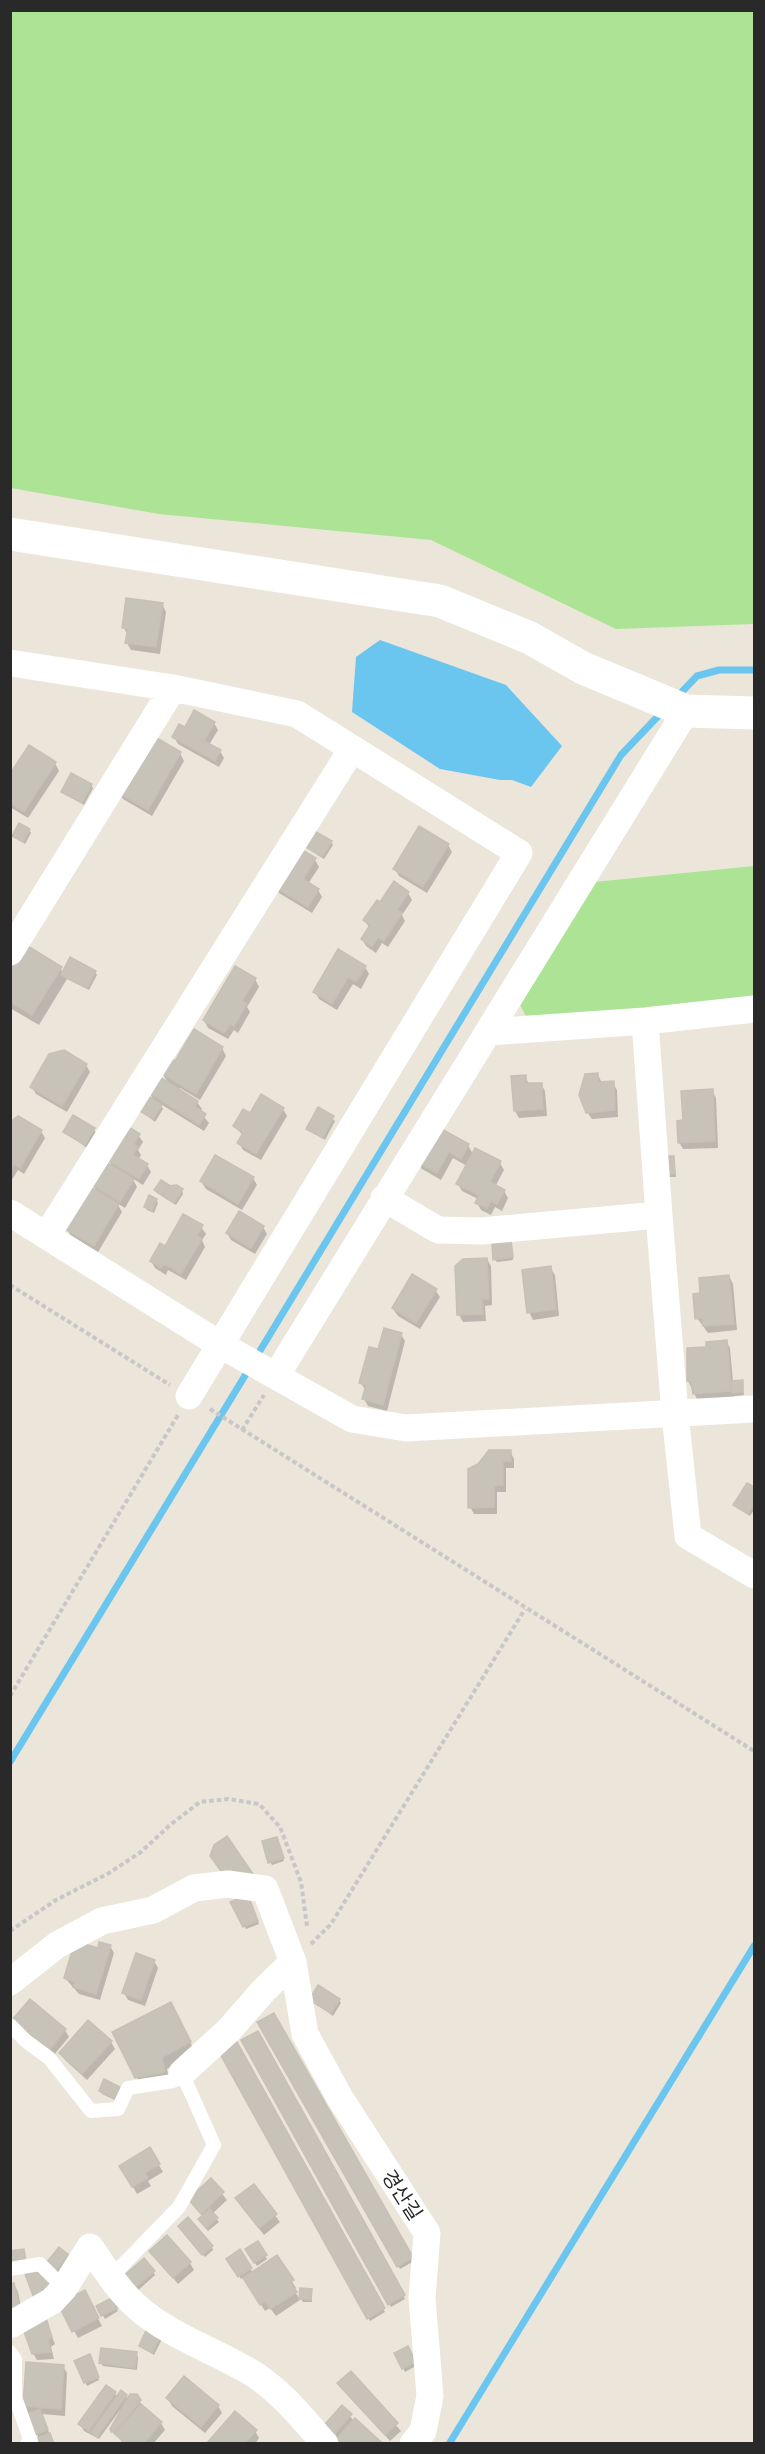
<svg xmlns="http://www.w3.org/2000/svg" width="765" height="2454" viewBox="0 0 765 2454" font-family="Roboto,'Noto Sans KR',sans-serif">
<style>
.green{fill:#ace395}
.water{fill:#6bc6ef}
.shadow{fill:#0003}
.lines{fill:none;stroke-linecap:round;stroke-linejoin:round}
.stream{stroke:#6bc6ef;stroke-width:7}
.building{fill:#c7c3b9;stroke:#c6c1b4;stroke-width:1.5}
.path{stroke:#c7c7c7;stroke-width:4;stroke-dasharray:4.5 3;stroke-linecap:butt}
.lane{stroke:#fff;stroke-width:14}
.street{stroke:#fff;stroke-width:27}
.secondary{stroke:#fff;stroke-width:33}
.labels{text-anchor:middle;stroke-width:4.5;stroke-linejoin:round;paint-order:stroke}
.street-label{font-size:20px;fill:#292929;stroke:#fff}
</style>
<rect width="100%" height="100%" fill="#ebe5da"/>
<!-- green -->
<path class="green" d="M10,11h744v613l-138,5 -185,-89 -272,-26 -148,-26z
M754,866v133l-226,21 -8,-15 74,-123z"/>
<!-- water -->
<path class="water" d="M380,640l126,45 56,61 -31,41 -19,-7h-12l-60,-11 -88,-57 4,-55z"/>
<!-- shadow -->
<path class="shadow" d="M162,604l4,8 -6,42 -29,-4 -4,-7 1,-7 -4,-8z
M214,723l4,7 -9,15 11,6 4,7 -5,9 -41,-23 -4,-7 11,-8z
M155,739l25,14 4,8 -32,55 -29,-17 -5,-7z
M55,763l4,8 -31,47 -18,-11v-31z
M91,785l2,3 -9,17 -21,-13z
M29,830l2,3 -6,11 -11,-8z
M331,842l2,3 -9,14 -21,-14z
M448,845l4,7 -25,41 -28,-17 -4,-7z
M315,860l4,7 -11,17 10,6 4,7 -10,16 -33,-20 -4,-7z
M408,893l4,7 -10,15 3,6 -17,26 -6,-4 -6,10 -10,-7 -4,-7 7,-11 -4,-8 16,-16z
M365,967l4,7 -8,15 -8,-5 -16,26 -18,-11 -4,-7z
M60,968l4,6 31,-2 2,3 -8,15 -22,-11 -28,46 -29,-17v-34z
M255,979l4,8 -12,20 3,5 -12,21 -4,-3 -6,9 -20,-11 -4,-8z
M194,1031l28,17 4,8 -26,44 -20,-12 -2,2 19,12 5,7 -2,3 9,11 -5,8 -45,-28 4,6 -8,13 -15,-12 15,-8 -6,-10 20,-8 -7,-11 13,-10z
M86,1065l4,7 -23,40 -31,-18 -4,-7z
M598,1075l4,8h11l4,7 1,27 -26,2 -5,-7z
M525,1077l5,8 11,-1 4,7 2,25 -28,2 -4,-7z
M712,1090l4,8 2,50 -35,1 -4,-7 5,-20z
M283,1109l4,7 -26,44 -18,-10 -4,-7 4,-7 -8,-10 15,-11z
M318,1109l17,12 -10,19 -18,-11z
M10,1124l31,7 4,7 -21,36 -6,-4 -8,13z
M94,1130l2,3 -9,15 -22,-16z
M138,1135l5,7 -5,8 3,5 -3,5 9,5 4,7 -8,13 -11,-7 5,9 -12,21 -8,-5 5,9 -24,40 -27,-16 -4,-7 32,-35 -6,-9 21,-16 -6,-10z
M468,1145l5,9 27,9 4,7 -9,17 9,4 4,7 -6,13 -7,-4 -4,8 -10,-5 -4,-7 1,-4 -16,-8 -4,-7 9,-18 -14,-8 -12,22 -19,-11 -4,-7z
M674,1157l2,20h-11z
M253,1178l4,7 -15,25 -36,-21 -5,-8z
M161,1182l6,6 9,-1 6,3 1,4 -7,11 -19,-12 -2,-3z
M156,1200l2,3 -4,10 -7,-3 -1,-3z
M201,1227l5,7 -4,6 3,7 -19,33 -18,-10 -2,5 -11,-7 -4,-7 14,-13z
M263,1227l4,7 -12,20 -24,-14 -4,-7z
M512,1245l1,15 -16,2 -2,-3z
M487,1259l4,7 1,39 -7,1 1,15 -23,1 -4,-7z
M550,1268l5,7 4,41 -26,4 -4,-8z
M729,1276l4,8 4,46 -29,3 -11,-15z
M435,1290l5,7 -20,32 -22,-13 -5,-7z
M401,1334l4,7 -18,70 -19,-5 -4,-7 2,-8 -5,-8z
M726,1341l4,7 3,34h9l2,13 -10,1v2l-36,3 -10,-20 20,-33z
M510,1451l4,8v9h-8v24h-9v22h-23l-4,-7 -1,-37z
M747,1485l7,4v21l-4,6 -15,-11z
M278,1841l6,20 -12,4 -2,-3z
M249,1900l10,24 -13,5 -13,-27z
M110,1946l4,7 -14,47 -21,-6 -14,-16 34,-28z
M154,1961l4,7 -13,38 -17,-6 -4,-7z
M311,2000h28l2,3 -8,13z
M176,2014l20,40 -29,15 3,14 -27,6 -6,-11z
M259,2023l155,238 -14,8z
M18,2027l47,3 4,7 -16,19z
M258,2033l147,266 -14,8 -148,-266z
M111,2042l4,7 -28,31 -22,-20 -4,-7z
M236,2044l149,268 -15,9 -149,-269z
M119,2088l2,3 -4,10 -15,-7 -2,-3z
M150,2150l13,22 -15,9 3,5 -14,8 -16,-28z
M211,2180l16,20 -15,14 7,8 -11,9 -6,-8 1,-6 -13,-18z
M253,2186l27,36 -16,13 -23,-30z
M181,2230l31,17 1,3 -8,7z
M257,2243l10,16 -10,7 -10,-16z
M239,2251l14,22 24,-16 19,31 -2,2 6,10 -24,16 -6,-8 -5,3 -21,-34 -3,2 -13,-20z
M151,2252l39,11 4,7 -16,14z
M68,2256l1,3 -11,14 -8,-7z
M153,2272l2,3 -21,19 -10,-12z
M14,2284l4,8 5,25 -13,3z
M311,2290l1,12h-9l-2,-3z
M84,2292l18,34 -24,12 -18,-33z
M112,2299l6,12 -13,8 -7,-12z
M45,2320l10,24 -4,3 3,12 -17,1 -4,-7z
M164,2335l-10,20 -14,-9z
M407,2348l9,18 -11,6 -9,-19z
M136,2354l2,3 -1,13 -34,-4 -2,-3z
M91,2359l8,21 -12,6 -11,-24z
M63,2366l4,7 -2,43 -23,-2 9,24 -10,6 -16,-38z
M351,2373l50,58 -11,10 -51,-58z
M115,2393l2,4 9,-1 3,4 7,-4 6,9 19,18 4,7 -12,14h-30l-6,-10 -3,1 -1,-4 9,-20 -2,-1 -21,29 -15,-8 -4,-7z
M168,2399l50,7 4,7 -17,20 -33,-27z
M342,2407l12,14 26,23h-47z
M255,2431l4,7 -4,6h-47z"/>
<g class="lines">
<!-- stream -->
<path class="stream" d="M676,698l21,-22 22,-6h35
M255,1359l366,-604 41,-43
M10,1762l239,-393
M449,2444l305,-498"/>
</g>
<!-- building -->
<path class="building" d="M126,598l37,5 -7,44 -31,-4 3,-14 -6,-1z
M194,710l21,12 -11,19 17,9 -6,11 -43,-24 7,-13 6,3z
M155,737l26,15 -33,58 -31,-18z
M29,745l27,17 -32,50 -14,-9v-29z
M71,773l21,11 -10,19 -21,-11z
M19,823l11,6 -7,13 -11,-6z
M419,826l30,18 -26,43 -30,-18z
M311,829l21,12 -10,16 -21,-13z
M297,847l19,11 -13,21 16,10 -11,18 -35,-21z
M394,881l15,11 -12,18 5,3 -18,28 -6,-4 -6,10 -11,-8 9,-14 -7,-5 14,-20 3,2z
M26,945l36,22 -30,48 -22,-13v-31z
M338,949l28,17 -10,16 -8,-5 -16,27 -19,-12z
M70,957l26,14 -9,17 -26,-13z
M235,966l21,12 -14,23 5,3 -13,22 -4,-2 -6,9 -21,-13z
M194,1029l29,18 -27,47 -35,-21 8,-15 6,3z
M64,1050l23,14 -25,42 -32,-19 19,-33z
M598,1073v9l16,-1 1,29 -29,3 -7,-18 6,-21z
M526,1075v8h16l1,26 -29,2 -3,-35z
M158,1076l40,25 -3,6 11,7 -7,11 -51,-33z
M713,1089l2,52 -37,2 -1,-22 6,-1 -2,-29z
M261,1094l23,14 -28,46 -19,-11 6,-10 -10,-7 10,-17 7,4z
M147,1095l15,10 -9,14 -15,-9z
M318,1107l16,9 -11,22 -17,-9z
M73,1115l22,13 -10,17 -22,-13z
M18,1116l24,14 -22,38 -6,-4 -4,6v-48z
M127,1126l13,8 -6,10 4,3 -5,8 15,9 -9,15 -33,-20z
M436,1126l33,18 -8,15 -12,-7 -12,21 -21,-11z
M475,1148l26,13 -11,21 15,8 -8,14 -6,-3 -4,7 -12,-5 4,-8 -23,-11z
M215,1155l39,22 -16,27 -38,-23z
M660,1156h14l1,18 -14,1z
M106,1162l28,17 -14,23 -28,-17z
M161,1180l8,5 -7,10 -8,-5z
M177,1185l6,4 -9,14 -11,-7 6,-10z
M91,1187l28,17 -25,42 -29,-17z
M149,1195l8,4 -5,12 -8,-4z
M239,1211l25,15 -13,22 -25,-15z
M183,1214l20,11 -6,10 5,4 -21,35 -17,-10 -3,4 -11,-7 10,-18 5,3z
M511,1240l2,17 -20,3 -1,-17z
M487,1258l2,41h-7l1,15 -26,1 -2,-49 8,-7z
M551,1266l5,43 -29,4 -5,-43z
M412,1274l25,15 -21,34 -24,-15z
M729,1275l5,49 -31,2 -1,-8 -7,1 -2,-25 7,-1 -1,-15z
M384,1328l18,5 -19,72 -21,-6 4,-14 -7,-2 10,-36 9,2z
M727,1340l4,51 -38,3 -2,-13h-4v-33l19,-1v-5z
M743,1380v12l-11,1 -1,-12z
M489,1450h22v11h-8v24l-9,1v21l-26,1v-39l10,-5z
M747,1483l7,4v17l-6,10 -15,-9z
M227,1836l26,38h-30l-13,-18 4,-11z
M277,1837l7,21 -16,5 -6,-22z
M248,1895l10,26 -15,6 -13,-25z
M75,1941l23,7 1,-6 12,3 -15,49 -23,-7 2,-5 -11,-4z
M136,1953l19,7 -14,40 -19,-7z
M318,1985l22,14 -9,14 -22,-13z
M30,1999l36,30 -17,21 -37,-30z
M171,2002l20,40 -29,15 3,15 -30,6 -23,-46z
M274,2013l139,244 -16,10 -140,-245z
M88,2020l24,21 -30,33 -23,-21z
M258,2031l147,264 -17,10 -147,-265z
M237,2042l148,266 -18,11 -148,-267z
M104,2079l16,8 -5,12 -16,-8z
M150,2147l10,17 -15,9 3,5 -16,9 -13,-21z
M211,2178l13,14 -23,22 -13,-15z
M254,2184l23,30 -18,14 -24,-30z
M210,2209l8,9 -12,10 -8,-9z
M188,2217l25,29 -11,9 -24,-29z
M167,2235l24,27 -18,16 -24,-27z
M258,2241l9,14 -13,8 -9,-14z
M59,2247l10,8 -13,15 -10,-7z
M24,2249l2,13 -16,3v-14z
M240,2249l12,19 -14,9 -12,-18z
M277,2255l17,25 -4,2 7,10 -27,17 -5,-8 -5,4 -17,-27z
M144,2258l11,13 -24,20 -11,-12z
M38,2269l14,14 -17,18 -10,-27z
M14,2283l6,27 -10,2v-28z
M300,2288l12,1 -1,11 -12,-1z
M85,2290l14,28 -27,14 -14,-28z
M113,2297l5,11 -17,8 -5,-10z
M46,2318l6,19 -4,2 3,13 -19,2 -9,-25z
M149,2324l14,7 -11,22 -13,-7z
M408,2346l8,16 -14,7 -8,-16z
M101,2348l36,4 -2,16 -36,-5z
M90,2354l9,23 -15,6 -10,-22z
M26,2362l38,3 -3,44 -38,-3z
M351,2371l47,52 -13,12 -48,-52z
M184,2376l35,29 -18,22 -35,-29z
M106,2385l10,7 -27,39 -11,-7z
M121,2390l6,5 -30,42 -6,-5z
M130,2394h7l4,6 -26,32h-4l-1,-3z
M141,2404l21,18 -19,22h-17l-11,-10z
M342,2405l10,9 -23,26 -10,-9z
M40,2409l8,20 -13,6 -8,-21z
M235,2411l22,19 -13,14h-38z
M355,2418l26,24 -1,2h-48z
M50,2433l4,11h-14l-2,-6z"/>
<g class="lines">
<!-- path -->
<path class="path" d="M10,1285l160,100
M210,1409l544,342
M242,1430l22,-35
M10,1696l168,-281
M10,1931l46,-31 53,-27 32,-21 29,-27 30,-23 28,-3 31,5 21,23 21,55 6,44
M311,1944l20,-20 194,-315"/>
<!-- lane -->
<path class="lane" d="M10,2025l16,16 23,17 42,53 27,-2 10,-21 45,-7 9,-8 32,72 -35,62 -68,70
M10,2269l30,-5 24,24
M10,2352l5,7v38l16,45 -4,2"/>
<!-- street -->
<path class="street" d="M10,663l163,25 124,26 222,139 -330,543
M10,952l163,-264
M645,1021l14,194
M488,1032l198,-321
M384,1198l54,32 43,1 178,-16 16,199 13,122 66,39
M10,1213l209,131 133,75 54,9 348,-19
M47,1235l305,-486
M276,1376l212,-344 157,-11 109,-12
M10,1982l47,-37 45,-24 51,-11 41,-22 34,-4 37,5 28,73 12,72 35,64 87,135 -5,65 8,98 -7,35 -10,13
M182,2073l47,-43 35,-40 29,-28
M10,2325l42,-24 12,-13 26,-41c14,20 28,43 46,59 33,30 78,44 116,67 29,18 50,45 73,71"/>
<!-- secondary -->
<path class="secondary" d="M10,534l430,67 90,37 53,30 103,43 68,2"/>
</g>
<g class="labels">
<!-- street labels -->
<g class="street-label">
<text transform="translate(402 2195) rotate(57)" y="7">경산길</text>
</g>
</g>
<!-- border -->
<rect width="765" height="2454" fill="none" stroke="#292929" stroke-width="24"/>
</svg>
